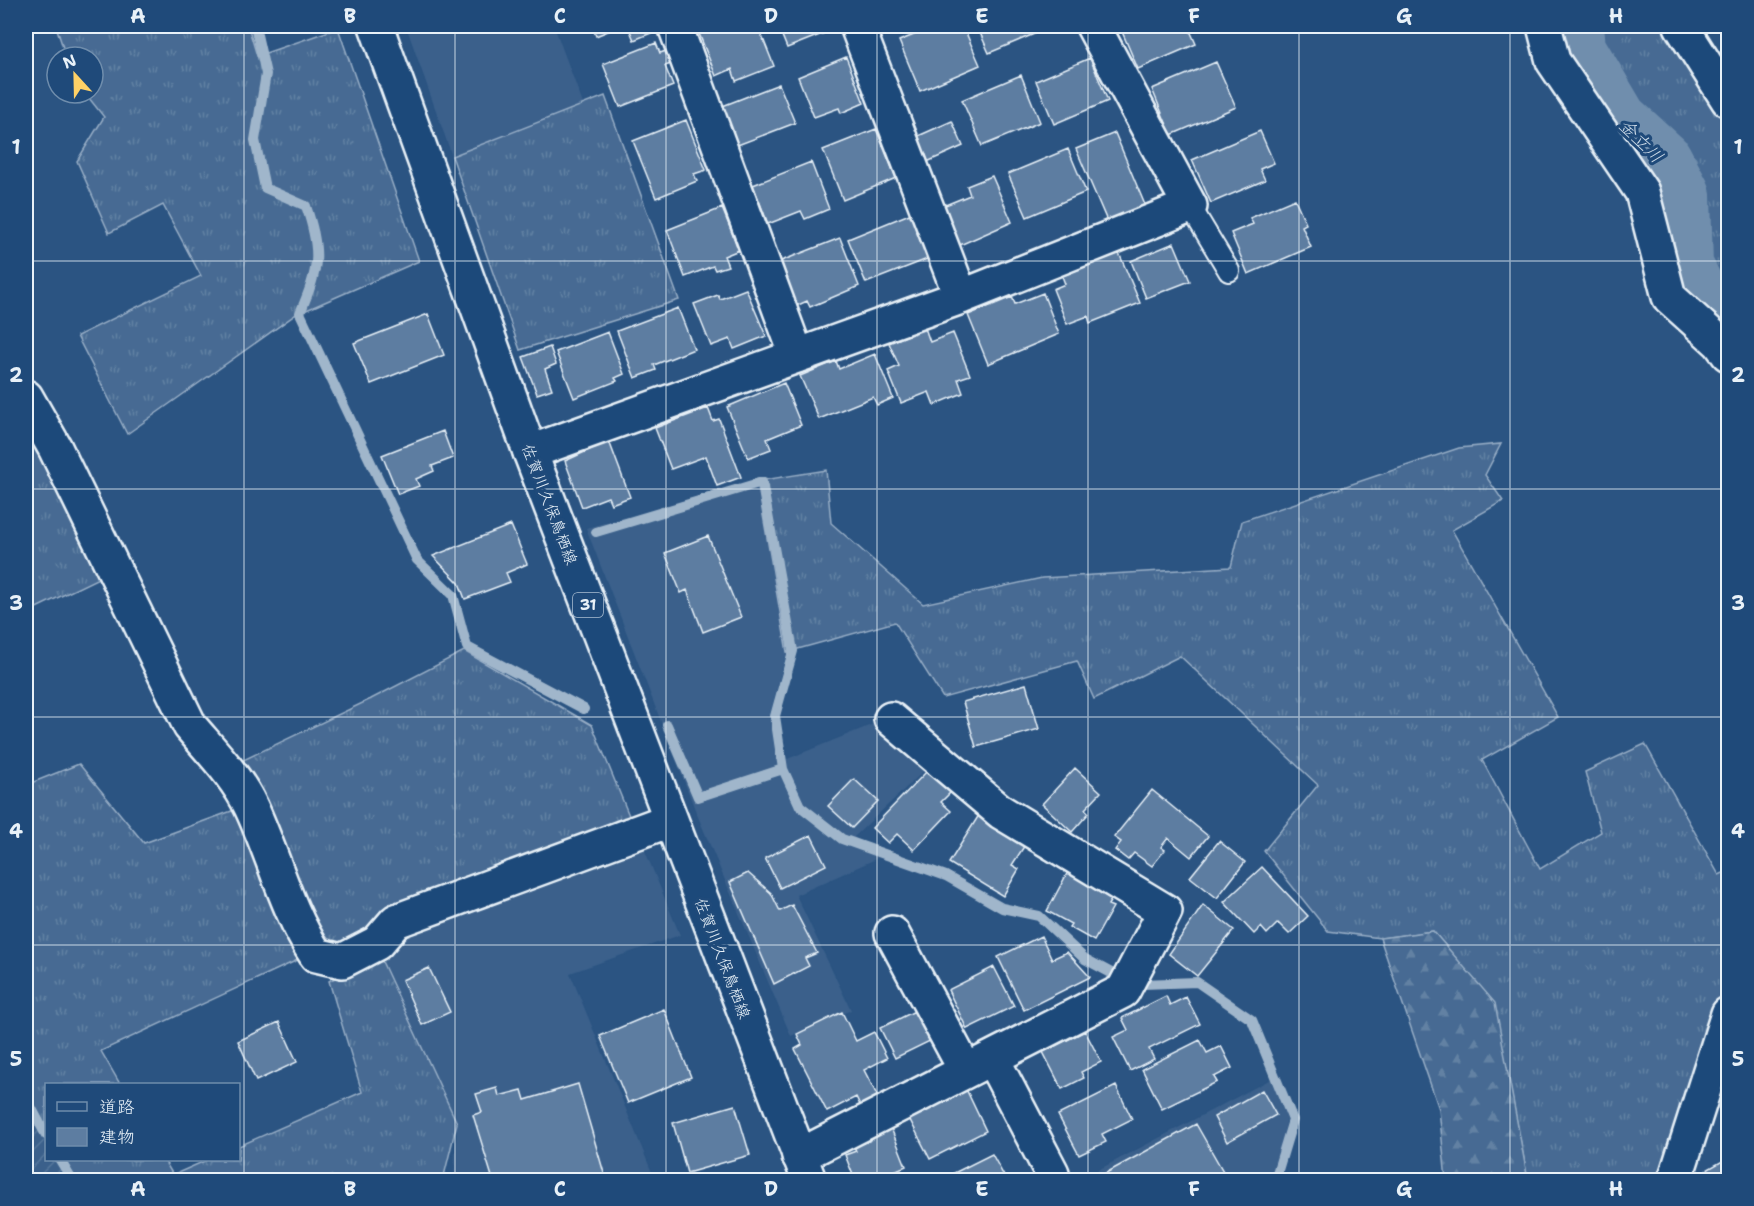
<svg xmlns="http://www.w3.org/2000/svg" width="1754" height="1206" viewBox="0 0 1754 1206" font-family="'Shantell Sans','Klee One',sans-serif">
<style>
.built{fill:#3a608b}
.industrial{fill:url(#industrial-furrows)}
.grass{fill:url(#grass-tufts);stroke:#98aec6;stroke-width:1.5}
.forest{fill:url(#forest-firs);stroke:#98aec6;stroke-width:1.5}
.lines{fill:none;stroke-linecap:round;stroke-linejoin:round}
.stream{stroke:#a0b6cb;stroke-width:10}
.river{stroke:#708ead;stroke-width:60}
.building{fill:#5d7da1;stroke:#e8f1f8;stroke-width:1.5}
.lane-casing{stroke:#e8f1f8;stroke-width:24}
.street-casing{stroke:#e8f1f8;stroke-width:38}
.primary-casing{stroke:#e8f1f8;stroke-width:38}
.lane{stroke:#1f4a7a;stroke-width:20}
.street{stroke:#1f4a7a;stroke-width:33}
.primary{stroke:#1f4a7a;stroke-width:33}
.grid{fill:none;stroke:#e8f1f8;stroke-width:1.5;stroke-opacity:0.55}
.labels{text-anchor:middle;stroke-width:6;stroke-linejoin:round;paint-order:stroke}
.shield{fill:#1f4a7a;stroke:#acbfd2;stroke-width:1.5}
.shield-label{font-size:15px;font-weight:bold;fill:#e8f1f8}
.street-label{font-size:16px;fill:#e8f1f8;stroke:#1f4a7a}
.water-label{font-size:18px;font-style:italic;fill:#d0dde9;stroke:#1f4a7a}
.neatline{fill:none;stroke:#e8f1f8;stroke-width:2}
.grid-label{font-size:20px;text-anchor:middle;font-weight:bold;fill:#e8f1f8}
</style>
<defs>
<pattern id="industrial-furrows" width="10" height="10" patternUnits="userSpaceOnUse" patternTransform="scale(1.5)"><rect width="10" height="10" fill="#3a608b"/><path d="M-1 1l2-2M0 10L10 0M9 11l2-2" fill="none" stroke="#56779c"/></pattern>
<pattern id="grass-tufts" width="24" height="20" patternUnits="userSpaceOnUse" patternTransform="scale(1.5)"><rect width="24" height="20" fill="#476b93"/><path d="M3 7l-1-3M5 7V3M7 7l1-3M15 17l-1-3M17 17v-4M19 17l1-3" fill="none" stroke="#6281a3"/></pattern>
<pattern id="forest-firs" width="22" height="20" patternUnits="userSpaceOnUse" patternTransform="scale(1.5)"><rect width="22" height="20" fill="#476b93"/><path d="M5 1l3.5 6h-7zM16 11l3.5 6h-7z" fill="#6281a3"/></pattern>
</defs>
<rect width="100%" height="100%" fill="#2b5482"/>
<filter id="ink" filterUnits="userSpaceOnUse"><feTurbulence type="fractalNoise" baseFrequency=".0167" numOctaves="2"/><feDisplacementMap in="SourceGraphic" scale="12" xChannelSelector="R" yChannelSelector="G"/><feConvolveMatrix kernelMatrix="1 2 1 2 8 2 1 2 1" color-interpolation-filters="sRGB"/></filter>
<g filter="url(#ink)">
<!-- built -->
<path class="built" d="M406,26h148l29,78 -131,52z
M757,481l30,171 -17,62 10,48 96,-39 50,46 -72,68 24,21 -82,37 55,115 -60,26 -95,-224 -110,-284z
M640,839l40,96 -110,38 85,207h-197l-4,-8 3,-49 -78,-168 21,-28z
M1273,1078l14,42 -15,60h-193z"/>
<!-- industrial -->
<path class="industrial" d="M26,1106l20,37v17h10l12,20h-42z"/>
<!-- grass -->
<path class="grass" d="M62,26h186l9,30 81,-28 81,233 -124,54 -168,119 -50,-98 124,-60 -38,-71 -54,28 -32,-72 27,-44 -19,-24h8v-36h-27l-9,-28z
M1590,26h78l60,96v171l-30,-22 -9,-103c-40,-38 -96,-84 -99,-142z
M605,96l74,204 -159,50 -68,-194z
M26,414l83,159 -83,40z
M1501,444l-16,31 18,26 -51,29 106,187 -76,43 58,109 61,-37 -16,-60 60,-28 74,131 9,-4v118l-62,191h-138l-34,-177 -61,-72 -53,7 -52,-7 -64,-80 54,-66 -138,-129 -86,43 -17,-38 -134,37 -48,-76 -108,30 -30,-171 69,-11 5,53 92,81 119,-26 189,-11 11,-46 217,-73z
M464,651l128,74 40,98 -292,129 -24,-13 -81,-175 136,-65z
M79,764l65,79 96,-35 62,150 -201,93 19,33h-74v43l-20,-38v-304z
M379,955l78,168 -14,57h-367l-11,-20h99l9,15 34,-15h31l1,-14 123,-54 -33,-111z"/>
<!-- forest -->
<path class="forest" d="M1433,931l62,72 33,177h-82l-7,-71 -59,-171z"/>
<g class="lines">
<!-- stream -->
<path class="stream" d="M255,26l11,48 -11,66 10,48 41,18c16,47 13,62 -6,107l117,247 36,35 14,52 117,62
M596,532l166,-50 31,169 -18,65 8,53 17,37 42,33 104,37 56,32 37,8 46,43 30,16
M667,725l31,72 85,-28
M1143,984l54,-2 55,38 41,100 -18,60
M26,1098l20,37
M60,1160l12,20"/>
<!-- river -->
<path class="river" d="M1574,26l2,23 42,71 45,41 18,34 2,71 16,31 29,20"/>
</g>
<!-- building -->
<path class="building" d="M592,26h28l-24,10z
M628,26h31l2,3 -27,11z
M696,26h30l1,3 8,-3h23l16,40 -38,15 -4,-12 -16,7z
M778,26h61l1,1 -53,21z
M936,26h27l17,39 -60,26 -21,-50z
M977,26h76l-64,27z
M1123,26h65l8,18 -58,25 -18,-42z
M656,43l4,10 6,-2 5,13 -6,2 8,20 -53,21 -17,-43z
M846,57l18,46 -23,10 -2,-5 -25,9 -16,-40z
M1090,58l18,43 -54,23 -18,-43z
M1216,62l20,45 -65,28 -19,-46z
M1021,75l19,47 -58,24 -20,-46z
M779,84l16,39 -60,23 -15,-39z
M686,120l20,50 -12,4 3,7 -41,17 -23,-57z
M952,121l11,25 -36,16 -11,-25z
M876,129l20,49 -53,22 -20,-50z
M1260,131l14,32 -14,6 5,11 -54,23 -19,-43z
M1115,133l30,72 -38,16 -31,-72z
M1068,149l18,43 -59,25 -19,-43z
M811,162l18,47 -24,10 -4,-8 -33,13 -15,-39z
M992,176l20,46 -52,23 -17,-39 27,-11 -3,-9z
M1295,199l11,25 -4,2 9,21 -63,27 -17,-41 22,-9 -3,-6z
M722,208l17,42 -15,6 4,10 -13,4 -2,-4 -28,11 -18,-47z
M912,213l18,45 -64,25 -18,-44z
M840,238l19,48 -49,21 -3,-6 -13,6 -18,-44z
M1174,243l16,38 -44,17 -15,-37z
M1119,253l21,50 -50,20 -2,-7 -21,8 -14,-35 12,-5 -3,-8z
M746,289l20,47 -32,13 -4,-10 -19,7 -17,-42 24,-9 2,4z
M1043,293l16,41 -71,30 -20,-49 44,-18 3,7z
M678,308l16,41 -40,16 2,5 -21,8 -18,-47z
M428,314l16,41 -73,29 -17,-41z
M925,328l5,14 23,-9 17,42 -12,4 5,14 -29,12 -5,-13 -28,11 -13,-32 11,-5 -10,-23z
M608,332l16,42 -9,4 2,3 -43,17 -18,-46z
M550,347l6,17 -11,5 7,20 -15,5 -14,-37z
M875,354l18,44 -16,7 -4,-8 -54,22 -19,-43 36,-15 3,8z
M784,383l17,42 -34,14 4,10 -23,9 -21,-51z
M708,408l5,13 6,-2 22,58 -24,9 -11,-30 -35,13 -16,-41z
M443,431l10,27 -21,8 2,5 -18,8 3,7 -21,8 -16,-39z
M609,441l21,56 -19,7 -3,-7 -26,10 -17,-46z
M511,525l16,39 -21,9 4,9 -45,17 -6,-16 -26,-27z
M708,536l33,81 -38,15 -16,-42 -6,3 -16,-40z
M1026,684l13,45 -63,18 -13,-45z
M1075,768l26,24 -16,17 4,4 -17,19 -30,-28z
M928,770l23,22 -10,10 10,9 -37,39 -17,-16 -9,9 -16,-15z
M854,779l24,22 -26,27 -24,-22z
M1152,790l56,46 -17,21 -23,-19 -7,9 4,3 -13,16 -18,-13 -6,7 -13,-10 6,-8 -7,-5z
M979,815l46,30 -13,20 7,4 -16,27 -54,-33z
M811,835l15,30 -46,23 -15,-30z
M1219,841l26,21 -28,36 -27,-21z
M1262,867l46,49 -19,18 -11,-11 -11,11 -6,-7 -7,7 -30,-32z
M1070,868l45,25 -7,12 5,2 -19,34 -25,-14 2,-3 -24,-13z
M748,873l23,20 9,18 12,-6 25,48 -12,5 4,8 -35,18 -44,-102z
M1203,905l31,25 -37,46 -28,-22z
M1041,936l11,23 15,-7 23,25 -66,33 -26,-53z
M994,967l20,39 -47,23 -19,-39z
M429,968l21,44 -28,13 -20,-45z
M1166,996l4,9 16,-8 14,27 -51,25 5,10 -24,12 -17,-34 15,-7 -6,-12z
M664,1009l27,68 -63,26 -28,-67z
M919,1009l15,30 -39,19 -15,-30z
M842,1012l14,29 18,-9 13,26 -23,12 16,31 -18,8 -6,-12 -29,15 -32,-63 7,-4 -5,-11z
M279,1022l18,40 -41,19 -18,-40z
M1085,1031l16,31 -20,10 3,6 -22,11 -19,-37z
M1200,1040l7,13 14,-7 11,22 -18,9 3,5 -55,27 -20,-40z
M578,1084l28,96h-113l-20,-65 9,-3 -6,-18 21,-6 2,8 23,-6 3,10z
M1116,1086l16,33 -30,15 4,8 -27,13 -21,-40z
M966,1089l20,42 -56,28 -21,-41z
M1262,1090l14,25 -49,27 -13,-25z
M735,1105l15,50 -63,18 -14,-50z
M1196,1124l32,56h-135z
M891,1128l15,38 -33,14h-18l-10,-25 11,-4 -3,-7z
M992,1154l14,26h-63l-1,-1z
M1728,1158v22h-33l-1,-3z"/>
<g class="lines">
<defs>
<path id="lane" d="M1190,206l39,65"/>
<path id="street" d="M675,26l122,330
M857,26l104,271
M1544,26l9,35 89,131 27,105 51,46 8,11
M1681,26l47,74
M26,397l29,51 135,278c21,25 47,51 61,81 23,49 35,102 65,148l26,6 35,-18 19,-22 274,-101
M530,452l431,-155 229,-91 -97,-180
M892,933l74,138
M992,1058l60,115
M799,1156l324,-165 42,-80 -164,-99 -110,-93
M1675,1180l53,-166"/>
<path id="primary" d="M376,26l154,426 279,728"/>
</defs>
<!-- lane casing -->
<use href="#lane" class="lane-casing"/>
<!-- street casing -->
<use href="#street" class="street-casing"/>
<!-- primary casing -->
<use href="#primary" class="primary-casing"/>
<!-- lane -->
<use href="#lane" class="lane"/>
<!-- street -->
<use href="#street" class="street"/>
<!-- primary -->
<use href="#primary" class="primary"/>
</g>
</g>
<!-- grid -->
<path class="grid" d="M244,26v1154M455,26v1154M666,26v1154M877,26v1154M1088,26v1154M1299,26v1154M1510,26v1154M26,261h1702M26,489h1702M26,717h1702M26,945h1702"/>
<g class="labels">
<!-- shield labels -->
<rect class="shield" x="573" y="593" width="30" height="24" rx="4.5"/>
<g class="shield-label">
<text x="588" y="610">31</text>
</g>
<!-- street labels -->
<g class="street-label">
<text transform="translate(550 504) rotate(69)" y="6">佐賀川久保鳥栖線</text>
<text transform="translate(723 958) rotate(69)" y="6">佐賀川久保鳥栖線</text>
</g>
<!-- water labels -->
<g class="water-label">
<text transform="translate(1641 141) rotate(45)" y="6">金立川</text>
</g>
</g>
<!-- margin -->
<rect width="1754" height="1206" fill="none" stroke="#1f4a7a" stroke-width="66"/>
<!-- legend -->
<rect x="45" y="1083" width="195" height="78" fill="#1f4a7a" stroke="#6f8dac" stroke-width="1.5"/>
<rect x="57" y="1102" width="30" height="9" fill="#1f4a7a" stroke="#6f8dac" stroke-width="1.5"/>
<text x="99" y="1113" font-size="18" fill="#e8f1f8">道路</text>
<rect x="57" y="1128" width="30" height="18" fill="#5d7da1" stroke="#6f8dac" stroke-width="1.5"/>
<text x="99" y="1143" font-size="18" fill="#e8f1f8">建物</text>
<!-- north arrow -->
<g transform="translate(75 75) rotate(338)"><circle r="28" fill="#1f4a7a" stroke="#6f8dac" stroke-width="1.5"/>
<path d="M0-4.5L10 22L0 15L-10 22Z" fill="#ffd166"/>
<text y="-9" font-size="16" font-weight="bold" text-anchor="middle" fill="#e8f1f8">N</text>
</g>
<rect x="33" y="33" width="1688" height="1140" class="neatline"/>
<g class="grid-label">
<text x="138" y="23">A</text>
<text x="350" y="23">B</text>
<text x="560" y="23">C</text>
<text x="771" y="23">D</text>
<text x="982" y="23">E</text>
<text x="1194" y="23">F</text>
<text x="1404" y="23">G</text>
<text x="1616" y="23">H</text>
<text x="16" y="154">1</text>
<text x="1738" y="154">1</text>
<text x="16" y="382">2</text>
<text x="1738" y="382">2</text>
<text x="16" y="610">3</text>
<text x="1738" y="610">3</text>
<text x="16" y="838">4</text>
<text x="1738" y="838">4</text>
<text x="16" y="1066">5</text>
<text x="1738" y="1066">5</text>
<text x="138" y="1196">A</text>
<text x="350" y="1196">B</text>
<text x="560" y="1196">C</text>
<text x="771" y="1196">D</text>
<text x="982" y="1196">E</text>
<text x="1194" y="1196">F</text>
<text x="1404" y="1196">G</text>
<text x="1616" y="1196">H</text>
</g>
</svg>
